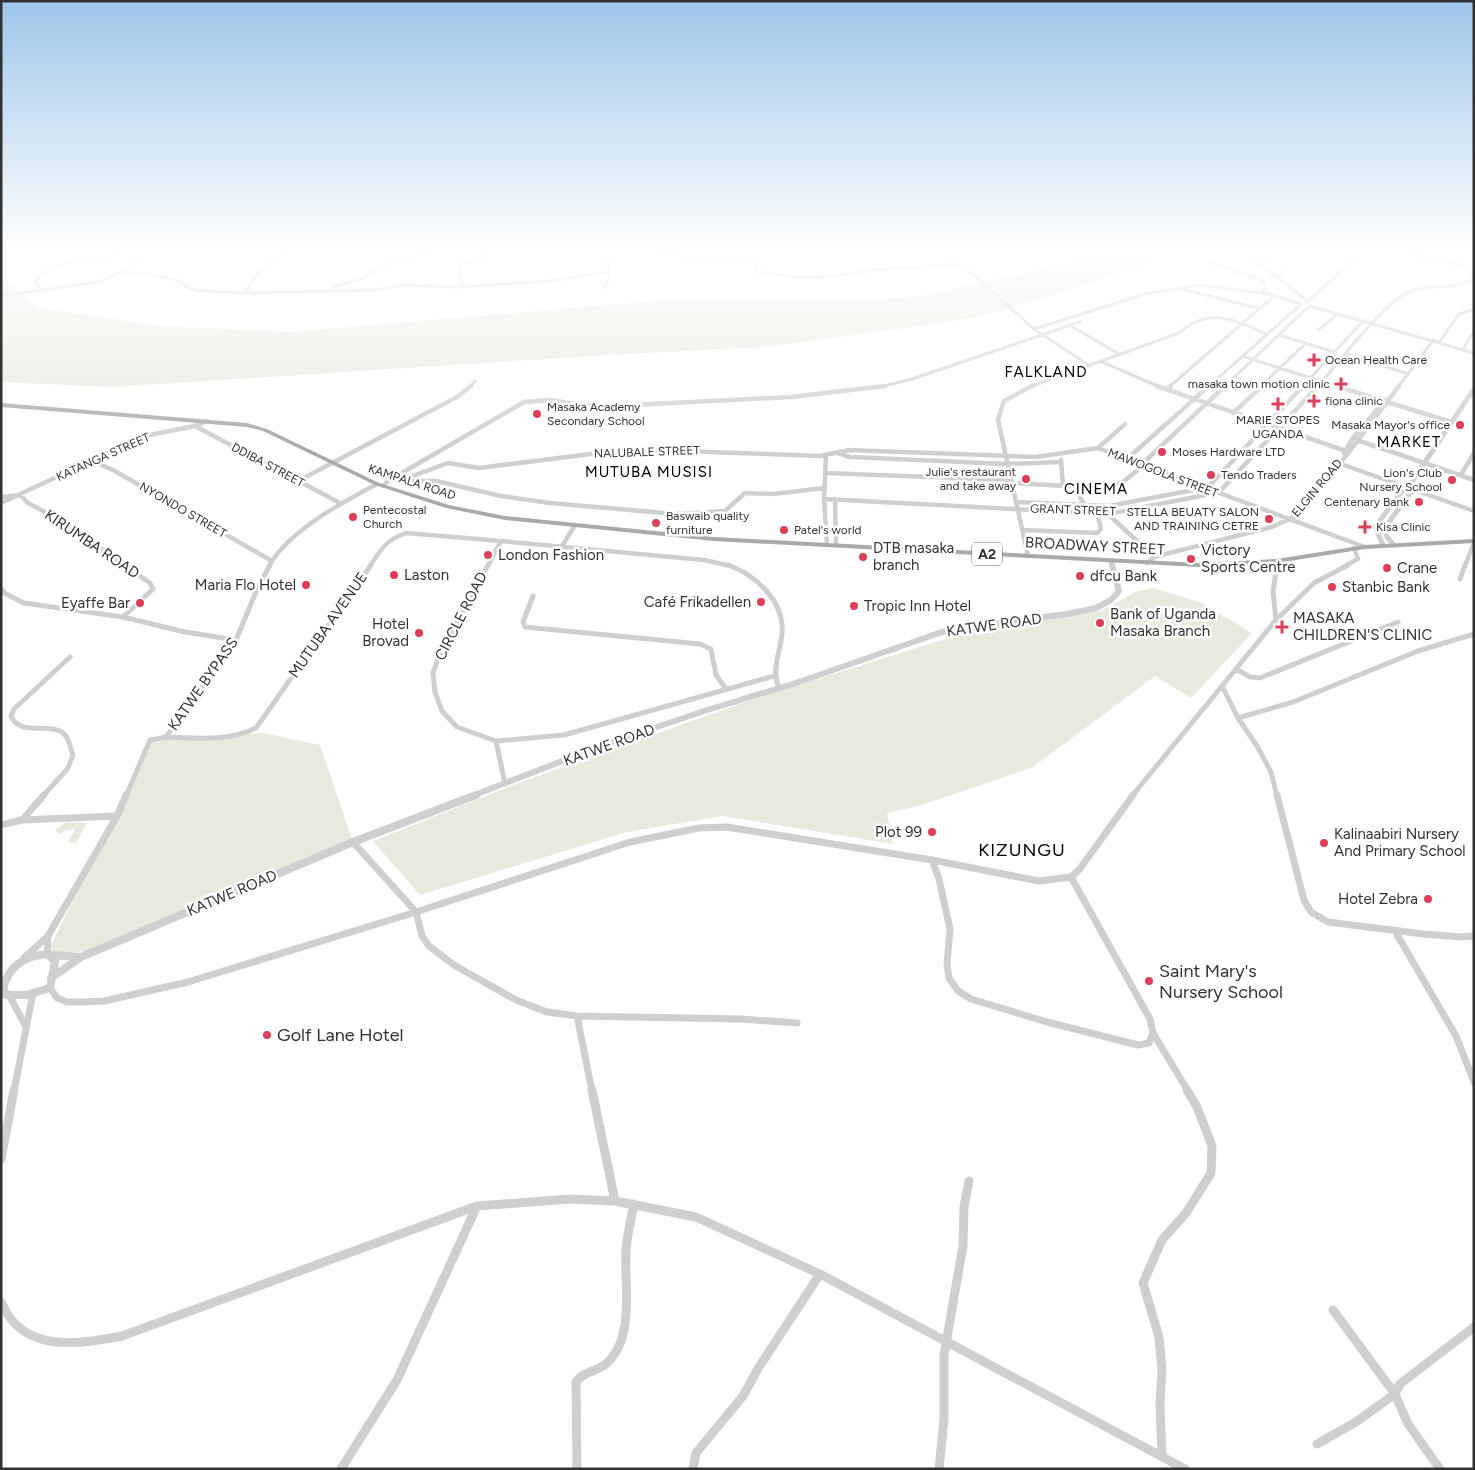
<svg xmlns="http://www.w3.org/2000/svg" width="1475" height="1470" viewBox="0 0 1475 1470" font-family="Figtree,sans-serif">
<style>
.green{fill:#e6ebde}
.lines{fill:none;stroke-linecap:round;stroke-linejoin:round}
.minor-far4{stroke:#cfcfcf;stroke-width:3}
.minor-far3{stroke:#cfcfcf;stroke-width:4.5}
.minor-far2{stroke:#cfcfcf;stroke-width:5}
.minor-far1{stroke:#cfcfcf;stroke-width:7}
.minor{stroke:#cfcfcf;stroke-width:9}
.tertiary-far2{stroke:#cfcfcf;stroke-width:5}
.tertiary-far1{stroke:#cfcfcf;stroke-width:6}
.tertiary{stroke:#cfcfcf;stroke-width:8}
.primary{fill:#aaa;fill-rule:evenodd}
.poi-dot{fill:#df3e58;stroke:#fff;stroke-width:2}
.labels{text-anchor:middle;stroke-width:5;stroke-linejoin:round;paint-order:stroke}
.far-poi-label{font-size:12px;fill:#323232;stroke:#fff;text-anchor:start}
.far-street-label{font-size:12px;fill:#323232;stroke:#fff}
.shield{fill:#fff;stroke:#707070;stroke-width:1}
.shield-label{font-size:14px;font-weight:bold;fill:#323232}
.far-quarter-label{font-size:15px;letter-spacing:1px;fill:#000;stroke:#fff}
.street-label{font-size:15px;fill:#323232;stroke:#fff}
.poi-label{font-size:15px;fill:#323232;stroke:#fff;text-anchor:start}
.quarter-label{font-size:18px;letter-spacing:1px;fill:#000;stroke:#fff}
.near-poi-label{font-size:18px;fill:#323232;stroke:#fff;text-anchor:start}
</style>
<rect width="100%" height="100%" fill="#fff"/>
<!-- green -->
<path class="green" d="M1109,247h49l-8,16 -92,31 -89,25 -204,28 -157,8 -495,32 -112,-5v-102l15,6 20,21 122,19 133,6 385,-33 234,-1 176,-39z
M1153,588l49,15 50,30 -61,65 -36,-22 -122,91 -114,39 -32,7 6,31 -171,-28 -95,16 -207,63 -47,-54 143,-57 232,-83 245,-77 108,-13 35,-19z
M263,733l57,12 33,97 -254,108 -52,4 103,-214z
M67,822l20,1 -11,20h-8l7,-14 -9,1 -7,4 -4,-4z"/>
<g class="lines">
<!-- minor-far4 -->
<path class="minor-far4" d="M929,247l46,29 59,53 56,37
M1233,247l46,31 28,23
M1380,247l94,21
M613,250l142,12v8l3,2 35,5h28l65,-8 73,-4
M1424,256l4,-9
M404,257l76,-10
M1209,262l54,19 2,2 -2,10
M1257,264l26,-17
M121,272l28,2 29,6 9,7 9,3 44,3 136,-3 28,-5 52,2 94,-6 59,-9 -1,-13 5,-12
M1279,278l5,-6
M463,286l-5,-13 3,-9 24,-6 -3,-11
M332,287l29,-8 27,-17 16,-5 2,-10
M604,288l6,-12 -1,-4
M1181,289l77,19
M44,291l-7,-6 -1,-5c18,-23 65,-20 91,-27l5,-6
M246,293c10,-26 30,-34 53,-46
M1,296l98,-14 22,-10 30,-25
M1306,303l62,-56
M1310,306l164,47
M1474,321v5
M1071,326l48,28
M1034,329l111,-35 54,-9 64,8 36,10
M1318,330l20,-16
M1279,335l55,17
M1440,341l19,-27 15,-5
M1464,347l10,-16
M1346,354l63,20
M1242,356l98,31
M1100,361l60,26
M470,387l5,-6
M880,387l32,-8 168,-57
M1029,387l150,-54c29,-27 56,-13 87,1
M1169,387l105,-91
M1208,387l92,-82
M1224,387l84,-80
M1260,387l46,-44
M1302,387l62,-67
M1317,387c21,-23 67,-86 94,-96 21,-8 43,1 63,-13
M1398,387l36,-48"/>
<!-- minor-far3 -->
<path class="minor-far3" d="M1157,386l192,66
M1336,386l115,36
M1169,387l2,-1
M1233,413l29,-27
M195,426l145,77
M1357,440l117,40
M1098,448l27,-24
M838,453l12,4 157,7 54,-2
M1344,453l9,-15 32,-38
M826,456l-2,43 3,46
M1128,458l81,-72
M1061,460l2,26
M92,461l21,9 159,91
M1338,463l136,48
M1142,464l83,-78
M825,473l185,7
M1461,475l13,-22
M298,481l159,-84 14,-11
M399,481l49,-18 31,5 112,-14 67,-4 162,6 29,-6 186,7 63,-9 267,99
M405,481h31l65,15 49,7 126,11 49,-3 20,-18 28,1 52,-6
M1011,483l93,5 19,-6 21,-17
M383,486l5,-5 136,-79 26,-2 44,7 197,-10 94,-11
M1074,486l11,20
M1,497l19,-2 8,8 32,17 66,46
M824,499l284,15 108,-21 6,-4 96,-103
M835,499l1,46
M1016,502l93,4 95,-18 7,-4 92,-98
M1,503l143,-67 51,-10 12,-5
M1108,514l46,43
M1022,530l75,3 4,-4 -4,-16
M562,546l13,-21
M1028,556l-30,-136 6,-19 28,-15
M1147,563l7,-6 118,-30 24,-11 53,-64 50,-66
M269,566c19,-35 74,-64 108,-82
M370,566c11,-17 16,-26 36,-33l95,8
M488,566l13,-25 203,19 27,6
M1276,566l1,-5
M1345,566l13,-7 -4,-11
M1465,566l9,-24"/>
<!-- minor-far2 -->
<path class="minor-far2" d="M488,565l-49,91 -6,17 2,19 7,19 15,16 39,14 68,-6 210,-59
M728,565c28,10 57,37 54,69 -2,19 -11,36 -3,54
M1460,579l5,-14
M1,589l5,5 18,9 99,14 62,15 51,8
M533,596l-10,26 2,5 175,17 11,5 5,26 10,14
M123,617l30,-28 -3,-6 -26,-18
M1276,620l-3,-29 4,-26
M1236,669l14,8 10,1 138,-56
M1222,686l16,32 19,28 14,26 6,24
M1238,718l55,-16 125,-51 56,-17
M166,737c31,1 61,5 90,-9l115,-163
M496,741l9,43
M43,796l25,-28 5,-13c-2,-6 -4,-14 -7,-19 -11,-16 -46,2 -55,-20l3,-7 56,-52
M126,796l24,-56 16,-3 70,-97 22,-53 12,-22
M1132,796l144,-176 38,-37 34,-18"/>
<!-- minor-far1 -->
<path class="minor-far1" d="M1277,795l27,105 7,12 17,10 95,12 38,3 13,-1
M22,820l22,-25
M1,825l21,-5 95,-4
M353,842l63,70 6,24 7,10 25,19 62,35 31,12 30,4 164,3 56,4
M932,860l7,19 11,50 -3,35 2,14 9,13 13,8 76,23 91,23 11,-2 4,-10 -3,-14 -79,-142
M1395,931l61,105 18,46
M47,954l1,-18
M24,958l24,-22 69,-120 9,-21
M50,988l7,10 10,4h16l21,-1 84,-19 228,-70 214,-70 69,-14 28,-1 205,33 107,21 32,-4 8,-7 54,-75
M10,997l15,28
M577,1016l15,75
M1153,1033l35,58
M14,1091l19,-98"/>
<!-- minor -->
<path class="minor" d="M592,1090l23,111
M1,1159l13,-69
M1,1302c3,6 6,12 10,17 26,33 75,24 111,17l355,-130 93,-7 45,2 81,16 124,57 365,195
M1317,1444l39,-22 39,-28 -62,-84
M1162,1456l-2,-52 2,-34 -3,-33 -16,-54 19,-43 24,-27 25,-40 1,-27 -15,-39 -10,-17
M341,1469l56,-89 80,-174
M577,1469l-1,-87c8,-12 23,-10 32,-20 27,-26 16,-78 18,-112 1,-15 5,-31 8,-46
M693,1469l3,-16 47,-57 16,-29 61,-93
M939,1469l5,-50v-64l19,-109 1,-39 5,-26
M1440,1469l-32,-45 -13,-30 5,-10 74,-57"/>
<!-- tertiary-far2 -->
<path class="tertiary-far2" d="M1383,545l-8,-18 30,-40 6,-4 63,-94
M1394,545l-7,-8 -3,-8 29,-40 -2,-6
M1111,561l1,5"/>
<!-- tertiary-far1 -->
<path class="tertiary-far1" d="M472,796l129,-50 103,-35 92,-28 140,-49 21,-6 110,-14 29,-6 15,-8 8,-9 -7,-26"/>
<!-- tertiary -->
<path class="tertiary" d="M47,954l8,7 -5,27 -24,7h-19l-4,-6c5,-23 21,-33 44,-35z
M51,955l30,2
M51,978l30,-21 272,-115 123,-47
M1,993l6,2"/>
<!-- primary -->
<path class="primary" d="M1,403l246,20 20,6 112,54 70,22 56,11 209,21 485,26 78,-4 88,-14 109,-6v4l-109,6 -88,14 -78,4 -485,-26 -209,-21 -59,-12 -71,-23 -112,-54 -16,-4 -246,-20z"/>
</g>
<!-- sky -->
<linearGradient id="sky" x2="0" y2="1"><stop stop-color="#9dc6e9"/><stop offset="0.55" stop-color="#fff"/><stop offset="1" stop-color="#fff" stop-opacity="0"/></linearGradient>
<rect width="1475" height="453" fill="url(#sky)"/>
<!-- markers -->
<g class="poi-dot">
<path d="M1311.5 352.5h5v5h5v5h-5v5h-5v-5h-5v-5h5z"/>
<path d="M1338.5 376.5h5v5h5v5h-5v5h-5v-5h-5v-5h5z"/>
<path d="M1311.5 393.5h5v5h5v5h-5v5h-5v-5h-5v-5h5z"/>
<path d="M1275.5 396.5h5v5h5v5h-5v5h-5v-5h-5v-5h5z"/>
<circle cx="537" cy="414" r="5"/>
<circle cx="1460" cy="425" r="5"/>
<circle cx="1162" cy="452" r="5"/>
<circle cx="1211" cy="475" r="5"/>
<circle cx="1026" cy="479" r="5"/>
<circle cx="1452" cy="480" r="5"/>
<circle cx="1419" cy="502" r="5"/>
<circle cx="353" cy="517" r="5"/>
<circle cx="1269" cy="519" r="5"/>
<circle cx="656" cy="523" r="5"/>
<path d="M1362.5 519.5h5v5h5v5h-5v5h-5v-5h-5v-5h5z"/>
<circle cx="784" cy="530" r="5"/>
<circle cx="488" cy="555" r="5"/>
<circle cx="863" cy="557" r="5"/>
<circle cx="1191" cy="559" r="5"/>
<circle cx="1387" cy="568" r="5"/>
<circle cx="394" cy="575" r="5"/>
<circle cx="1080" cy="576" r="5"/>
<circle cx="306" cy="585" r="5"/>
<circle cx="1332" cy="587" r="5"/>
<circle cx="761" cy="602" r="5"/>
<circle cx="140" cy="603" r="5"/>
<circle cx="854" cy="606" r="5"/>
<circle cx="1100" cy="623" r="5"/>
<path d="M1279.5 619.5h5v5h5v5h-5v5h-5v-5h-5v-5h5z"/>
<circle cx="419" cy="633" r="5"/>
<circle cx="932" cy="832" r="5"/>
<circle cx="1324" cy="843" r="5"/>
<circle cx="1428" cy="899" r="5"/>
<circle cx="1149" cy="981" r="5"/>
<circle cx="267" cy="1035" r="5"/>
</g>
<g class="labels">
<!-- far-poi labels -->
<g class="far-poi-label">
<text x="1325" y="364">Ocean Health Care</text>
<text x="1330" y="388" text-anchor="end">masaka town motion clinic</text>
<text x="1325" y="405">fiona clinic</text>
<text x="547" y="411">Masaka Academy<tspan x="547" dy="14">Secondary School</tspan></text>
<text x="1278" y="424" text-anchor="middle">MARIE STOPES<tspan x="1278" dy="14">UGANDA</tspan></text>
<text x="1450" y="429" text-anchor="end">Masaka Mayor's office</text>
<text x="1172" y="456">Moses Hardware LTD</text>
<text x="1016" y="476" text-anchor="end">Julie's restaurant<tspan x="1016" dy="14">and take away</tspan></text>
<text x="1442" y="477" text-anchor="end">Lion's Club<tspan x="1442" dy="14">Nursery School</tspan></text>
<text x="1221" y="479">Tendo Traders</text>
<text x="1409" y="506" text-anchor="end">Centenary Bank</text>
<text x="363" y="514">Pentecostal<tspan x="363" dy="14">Church</tspan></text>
<text x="1259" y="516" text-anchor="end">STELLA BEUATY SALON<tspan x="1259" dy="14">AND TRAINING CETRE</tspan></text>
<text x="666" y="520">Baswaib quality<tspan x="666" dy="14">furniture</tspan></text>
<text x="1376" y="531">Kisa Clinic</text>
<text x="794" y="534">Patel's world</text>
</g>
<!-- far-street labels -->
<g class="far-street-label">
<text transform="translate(647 452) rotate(-2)" y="4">NALUBALE STREET</text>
<text transform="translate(103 457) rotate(-24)" y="4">KATANGA STREET</text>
<text transform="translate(268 465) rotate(28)" y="4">DDIBA STREET</text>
<text transform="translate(1163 473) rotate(21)" y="4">MAWOGOLA STREET</text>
<text transform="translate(412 482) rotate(18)" y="4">KAMPALA ROAD</text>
<text transform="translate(1317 488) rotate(-50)" y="4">ELGIN ROAD</text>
<text transform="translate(183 510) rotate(30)" y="4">NYONDO STREET</text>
<text transform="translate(1073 510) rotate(2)" y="4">GRANT STREET</text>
</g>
<!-- shield labels -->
<rect class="shield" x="972" y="542.5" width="30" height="23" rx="4"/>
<g class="shield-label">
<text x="987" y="559">A2</text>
</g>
<!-- far-quarter labels -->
<g class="far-quarter-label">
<text x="1046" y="377">FALKLAND</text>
<text x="1409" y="447">MARKET</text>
<text x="649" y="477">MUTUBA MUSISI</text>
<text x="1096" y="494">CINEMA</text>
</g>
<!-- street labels -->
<g class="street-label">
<text transform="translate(92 544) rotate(34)" y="5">KIRUMBA ROAD</text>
<text transform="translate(1095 546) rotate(3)" y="5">BROADWAY STREET</text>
<text transform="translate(461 616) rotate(-63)" y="5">CIRCLE ROAD</text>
<text transform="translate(328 625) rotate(-55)" y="5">MUTUBA AVENUE</text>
<text transform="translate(994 625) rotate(-8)" y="5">KATWE ROAD</text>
<text transform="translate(203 684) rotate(-55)" y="5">KATWE BYPASS</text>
<text transform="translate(609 745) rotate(-20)" y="5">KATWE ROAD</text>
<text transform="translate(232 893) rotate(-23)" y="5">KATWE ROAD</text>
</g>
<!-- poi labels -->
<g class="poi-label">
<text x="873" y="553">DTB masaka<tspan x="873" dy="17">branch</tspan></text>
<text x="1201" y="555">Victory<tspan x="1201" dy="17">Sports Centre</tspan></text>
<text x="498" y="560">London Fashion</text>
<text x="1397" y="573">Crane</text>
<text x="404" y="580">Laston</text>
<text x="1090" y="581">dfcu Bank</text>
<text x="296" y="590" text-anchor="end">Maria Flo Hotel</text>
<text x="1342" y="592">Stanbic Bank</text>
<text x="751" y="607" text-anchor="end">Café Frikadellen</text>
<text x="130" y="608" text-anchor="end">Eyaffe Bar</text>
<text x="864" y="611">Tropic Inn Hotel</text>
<text x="1110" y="619">Bank of Uganda<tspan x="1110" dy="17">Masaka Branch</tspan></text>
<text x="1293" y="623">MASAKA<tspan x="1293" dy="17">CHILDREN'S CLINIC</tspan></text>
<text x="409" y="629" text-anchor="end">Hotel<tspan x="409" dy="17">Brovad</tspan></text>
<text x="922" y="837" text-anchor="end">Plot 99</text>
<text x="1334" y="839">Kalinaabiri Nursery<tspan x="1334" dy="17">And Primary School</tspan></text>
<text x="1418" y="904" text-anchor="end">Hotel Zebra</text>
</g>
<!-- quarter labels -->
<g class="quarter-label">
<text x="1022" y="856">KIZUNGU</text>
</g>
<!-- near-poi labels -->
<g class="near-poi-label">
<text x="1159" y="977">Saint Mary's<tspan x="1159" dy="21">Nursery School</tspan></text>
<text x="277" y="1041">Golf Lane Hotel</text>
</g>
</g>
<!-- border -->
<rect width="1475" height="1470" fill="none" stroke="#323232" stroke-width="5"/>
</svg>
